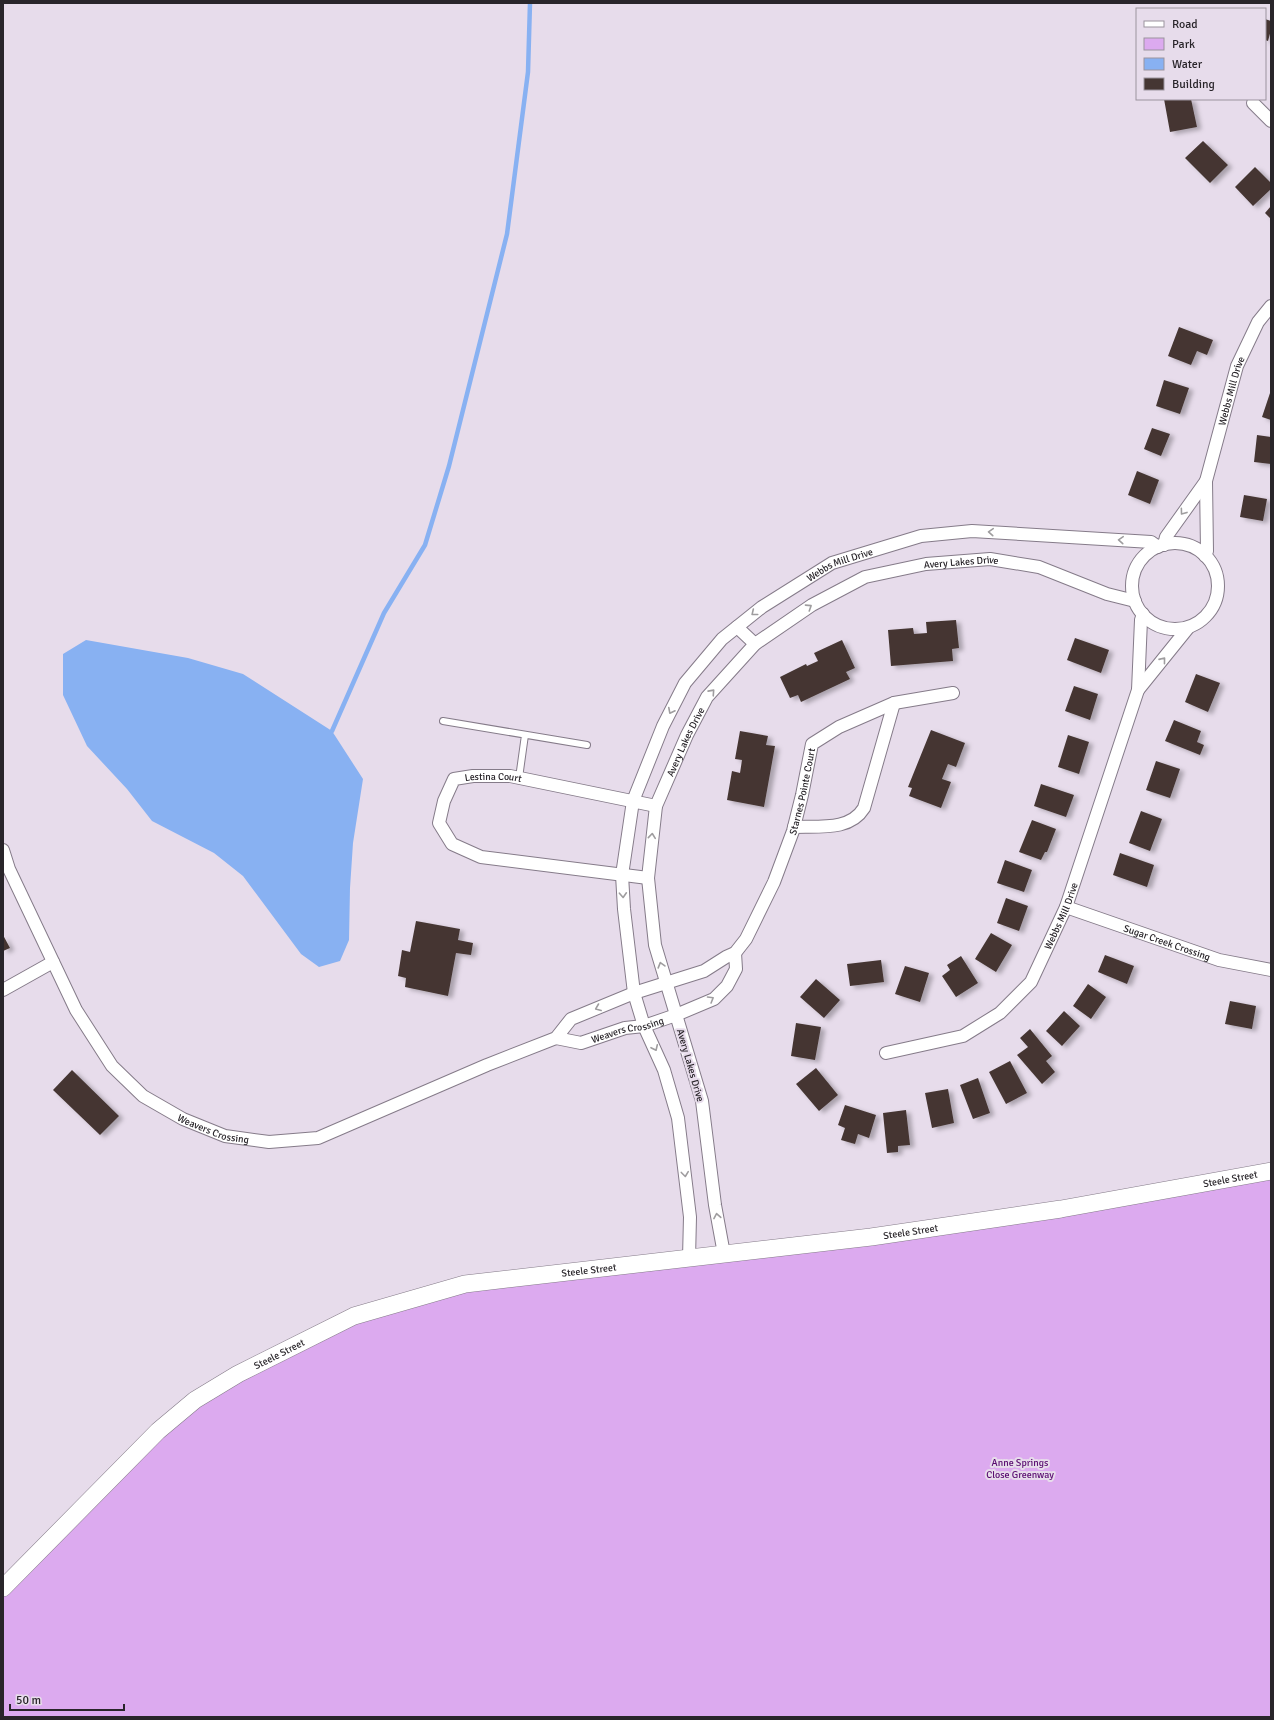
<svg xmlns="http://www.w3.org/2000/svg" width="1274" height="1720" viewBox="0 0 1274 1720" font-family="Signika,sans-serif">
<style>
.green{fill:#dcaaef}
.water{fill:#88b1f2}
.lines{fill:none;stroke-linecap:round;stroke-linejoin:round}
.stream{stroke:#88b1f2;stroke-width:4.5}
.building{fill:#453633;filter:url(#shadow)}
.lane-casing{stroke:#857b89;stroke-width:8}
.street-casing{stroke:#857b89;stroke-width:14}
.secondary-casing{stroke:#857b89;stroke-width:18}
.lane{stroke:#fff;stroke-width:6}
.street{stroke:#fff;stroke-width:12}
.secondary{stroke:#fff;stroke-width:17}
.oneway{stroke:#9f9d9f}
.labels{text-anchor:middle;stroke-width:4;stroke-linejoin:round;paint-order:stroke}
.street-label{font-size:10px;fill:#29252a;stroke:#e7dceb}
.park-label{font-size:10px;fill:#580a6f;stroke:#e7dceb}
</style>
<defs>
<filter id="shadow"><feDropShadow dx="4.5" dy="2.5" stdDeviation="2" flood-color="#0004"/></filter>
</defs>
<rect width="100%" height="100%" fill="#e7dceb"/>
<!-- green -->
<path class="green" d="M1271,1171v546h-1268v-129l155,-157 80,-57 116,-58 111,-32 132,-16z"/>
<!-- water -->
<path class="water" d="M86,640l102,18 55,16 89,57 31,48 -10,64 -3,45 -1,52 -9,21 -21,6 -18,-13 -58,-78 -29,-23 -62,-32 -25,-32 -40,-43 -24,-51v-41z"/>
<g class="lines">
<!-- stream -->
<path class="stream" d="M332,731l52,-118 41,-68 24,-79 58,-232 21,-162 2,-69"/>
</g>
<!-- building -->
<path class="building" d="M1265,19l6,2v9l-3,11 -3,-1z
M1164,99h27l6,28 -27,5z
M1203,141l25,24 -18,18 -25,-25z
M1255,167l16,16v6l-18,17 -18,-19z
M1271,206v13l-6,-6z
M1179,327l34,13 -6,15 -10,-4 -6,14 -23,-9z
M1164,380l25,8 -9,26 -24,-8z
M1271,390v30l-9,-3z
M1152,428l18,6 -9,22 -17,-7z
M1257,435l14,2v27l-17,-2z
M1137,471l22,9 -9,24 -22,-9z
M1244,495l23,4 -4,22 -23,-4z
M956,620l3,28 -7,1 1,12 -62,5 -3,-36 25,-2 1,6 13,-1 -1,-11z
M1075,638l34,12 -8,23 -34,-13z
M842,640l13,28 -9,4 4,7 -49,23 -3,-7 -8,3 -10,-21 26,-13 1,2 11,-5 -4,-8z
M1196,674l24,9 -12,29 -23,-10z
M1074,686l24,8 -8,26 -25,-9z
M1174,720l27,11 -4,11 7,3 -4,10 -35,-14z
M931,730l34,13 -9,24 -8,-3 -6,15 9,3 -10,26 -32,-12 3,-8 -4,-1z
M740,731l28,5 -2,9 9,1 -11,61 -37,-7 5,-29 8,2 2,-13 -7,-1z
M1068,735l21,7 -10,32 -21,-7z
M1156,761l24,8 -10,29 -24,-8z
M1041,784l33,11 -8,22 -32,-11z
M1141,811l21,8 -12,32 -21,-8z
M1032,820l24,9 -9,23h-2l-4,8 -22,-8z
M1120,853l34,12 -7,22 -34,-12z
M1005,860l27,10 -8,22 -27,-9z
M1006,898l22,8 -9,25 -22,-8z
M416,921l44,8 -2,11 15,3 -2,12 -15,-2 -8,43 -43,-9 1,-9 -8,-2 4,-26 8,2z
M991,933l21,12 -16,27 -21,-13z
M3,935l7,13 -7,3z
M1105,955l29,11 -7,18 -29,-12z
M961,956l17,27 -22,14 -14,-21 8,-6 -3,-5z
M881,960l3,22 -34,4 -3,-22z
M905,966l24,7 -9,29 -25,-8z
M816,979l24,21 -16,18 -24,-21z
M1088,984l18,13 -15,22 -18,-13z
M1230,1001l26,5 -4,23 -27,-5z
M1064,1011l16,15 -18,20 -16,-15z
M796,1023l25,4 -6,33 -24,-4z
M1030,1029l22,27 -6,5 9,11 -13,12 -25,-29 11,-8 -8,-9z
M1010,1061l17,32 -21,11 -17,-32z
M816,1068l22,27 -19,16 -23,-27z
M72,1070l47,46 -19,19 -47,-45z
M978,1078l12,35 -17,6 -13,-34z
M948,1089l6,34 -22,5 -7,-35z
M845,1105l31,10 -7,23 -11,-4 -3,10 -14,-4 4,-12 -7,-3z
M906,1110l4,35 -12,1v6l-11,1 -4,-40z"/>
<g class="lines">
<defs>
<path id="lane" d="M443,721l144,24
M519,778l6,-43"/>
<g id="street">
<path d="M1253,103l18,18"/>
<circle cx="1175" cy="586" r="43"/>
<path d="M1164,545l2,-8 40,-56"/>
<path id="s1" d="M1205,556l2,-5 -1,-70 31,-115 21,-44 13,-16"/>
<path d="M737,627l18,17"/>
<path d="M1138,690l50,-62"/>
<path d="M794,827c25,-1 56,4 70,-19l30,-105"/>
<path id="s2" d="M3,850l6,19 67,141 36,56 31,30 40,23 42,17 44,6 49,-4 169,-73 69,-27 15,-19 63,-26 70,-22 22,-14 9,-4 11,-14 28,-57 19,-51 9,-36 10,-51 27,-17 55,-24 59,-10"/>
<path id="s3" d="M648,878l-167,-21 -29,-13 -13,-21 5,-22 10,-22 19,-3h37l146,30"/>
<path id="s4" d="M1066,907l153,53 52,10"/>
<path d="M3,990l50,-28"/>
<path id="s5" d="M556,1038l25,5 44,-15 19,-2 32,-11 38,-16 13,-13 9,-17 -1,-16"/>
<path id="s6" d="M886,1053l77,-17 37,-23 31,-31 35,-75 72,-217 3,-70 2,-6"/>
<path id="s7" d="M724,1254l-9,-49 -13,-104 -47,-156 -7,-67 8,-72 31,-71 20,-38 48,-53 57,-39 53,-28 61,-13 64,-5 49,8 68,27 28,7"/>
<path id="s8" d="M689,1258l1,-41 -12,-99 -14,-48 -20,-44 -10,-33 -10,-84 -2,-34 11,-74 30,-75 22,-43 37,-44 40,-32 70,-44 89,-27 51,-5 179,11 7,5"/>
</g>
<g id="secondary">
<path id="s9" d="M3,1588l155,-157 37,-31 43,-26 116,-58 111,-32 406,-47 190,-28 210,-38"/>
</g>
</defs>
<!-- lane casing -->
<use href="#lane" class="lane-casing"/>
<!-- street casing -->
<use href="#street" class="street-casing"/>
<!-- secondary casing -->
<use href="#secondary" class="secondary-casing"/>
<!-- lane -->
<use href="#lane" class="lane"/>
<!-- street -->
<use href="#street" class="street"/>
<!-- secondary -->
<use href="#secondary" class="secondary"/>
</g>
<!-- one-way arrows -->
<defs><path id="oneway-chevron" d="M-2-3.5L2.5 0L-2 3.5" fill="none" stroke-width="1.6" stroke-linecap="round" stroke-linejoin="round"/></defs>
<g class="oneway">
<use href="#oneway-chevron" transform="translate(1183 512) rotate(126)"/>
<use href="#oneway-chevron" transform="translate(991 532) rotate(-176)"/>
<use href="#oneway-chevron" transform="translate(1121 540) rotate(-176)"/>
<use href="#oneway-chevron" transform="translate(809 607) rotate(-33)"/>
<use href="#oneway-chevron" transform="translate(754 613) rotate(141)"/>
<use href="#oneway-chevron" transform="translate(1163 660) rotate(-51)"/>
<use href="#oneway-chevron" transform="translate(712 692) rotate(-48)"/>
<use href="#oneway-chevron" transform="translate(671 711) rotate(117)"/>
<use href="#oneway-chevron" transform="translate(652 836) rotate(-84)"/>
<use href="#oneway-chevron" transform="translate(623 895) rotate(87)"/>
<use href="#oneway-chevron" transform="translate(661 965) rotate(-106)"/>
<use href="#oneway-chevron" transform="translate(711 999) rotate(-31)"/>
<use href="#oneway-chevron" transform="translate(598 1008) rotate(158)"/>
<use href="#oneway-chevron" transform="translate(655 1048) rotate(65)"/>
<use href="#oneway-chevron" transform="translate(685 1174) rotate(83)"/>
<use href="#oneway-chevron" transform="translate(717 1216) rotate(-100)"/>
</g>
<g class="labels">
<!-- street labels -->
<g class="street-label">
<text dy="4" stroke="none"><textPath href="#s1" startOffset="169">Webbs Mill Drive</textPath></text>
<text dy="4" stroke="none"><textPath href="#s7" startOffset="876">Avery Lakes Drive</textPath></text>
<text dy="4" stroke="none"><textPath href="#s8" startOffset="794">Webbs Mill Drive</textPath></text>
<text dy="4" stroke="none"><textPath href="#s7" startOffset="528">Avery Lakes Drive</textPath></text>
<text dy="4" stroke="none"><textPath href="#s3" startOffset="311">Lestina Court</textPath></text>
<text dy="4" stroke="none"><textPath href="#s2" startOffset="1107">Starnes Pointe Court</textPath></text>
<text dy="4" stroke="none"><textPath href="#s6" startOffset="239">Webbs Mill Drive</textPath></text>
<text dy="4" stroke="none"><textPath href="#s4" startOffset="107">Sugar Creek Crossing</textPath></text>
<text dy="4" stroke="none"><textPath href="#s5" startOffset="74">Weavers Crossing</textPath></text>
<text transform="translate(691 1065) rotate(74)" y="4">Avery Lakes Drive</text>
<text dy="4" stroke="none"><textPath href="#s2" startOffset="364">Weavers Crossing</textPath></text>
<text dy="4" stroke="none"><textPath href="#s9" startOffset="1337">Steele Street</textPath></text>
<text dy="4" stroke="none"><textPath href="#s9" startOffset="1013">Steele Street</textPath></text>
<text dy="4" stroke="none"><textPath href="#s9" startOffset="689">Steele Street</textPath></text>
<text dy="4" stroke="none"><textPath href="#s9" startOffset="365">Steele Street</textPath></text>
</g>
<!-- park labels -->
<g class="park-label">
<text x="1020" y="1466">Anne Springs<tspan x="1020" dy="12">Close Greenway</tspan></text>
</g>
</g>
<!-- border -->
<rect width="1274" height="1720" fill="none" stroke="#29252a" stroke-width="8"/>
<!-- legend -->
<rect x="1136" y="8" width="130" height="92" fill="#e7dceb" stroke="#9b939e"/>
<rect x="1144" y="21" width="20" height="6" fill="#ffffff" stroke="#9b939e"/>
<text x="1172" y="28" font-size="12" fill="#29252a">Road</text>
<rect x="1144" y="38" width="20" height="12" fill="#dcaaef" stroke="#9b939e"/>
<text x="1172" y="48" font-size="12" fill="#29252a">Park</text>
<rect x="1144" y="58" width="20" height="12" fill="#88b1f2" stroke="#9b939e"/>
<text x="1172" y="68" font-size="12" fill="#29252a">Water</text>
<rect x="1144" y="78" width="20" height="12" fill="#453633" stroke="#9b939e"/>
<text x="1172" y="88" font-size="12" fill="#29252a">Building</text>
<!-- scale -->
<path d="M10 1704v6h114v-6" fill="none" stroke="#29252a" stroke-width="2"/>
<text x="16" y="1704" font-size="12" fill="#29252a" stroke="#e7dceb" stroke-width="3" paint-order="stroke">50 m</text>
</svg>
